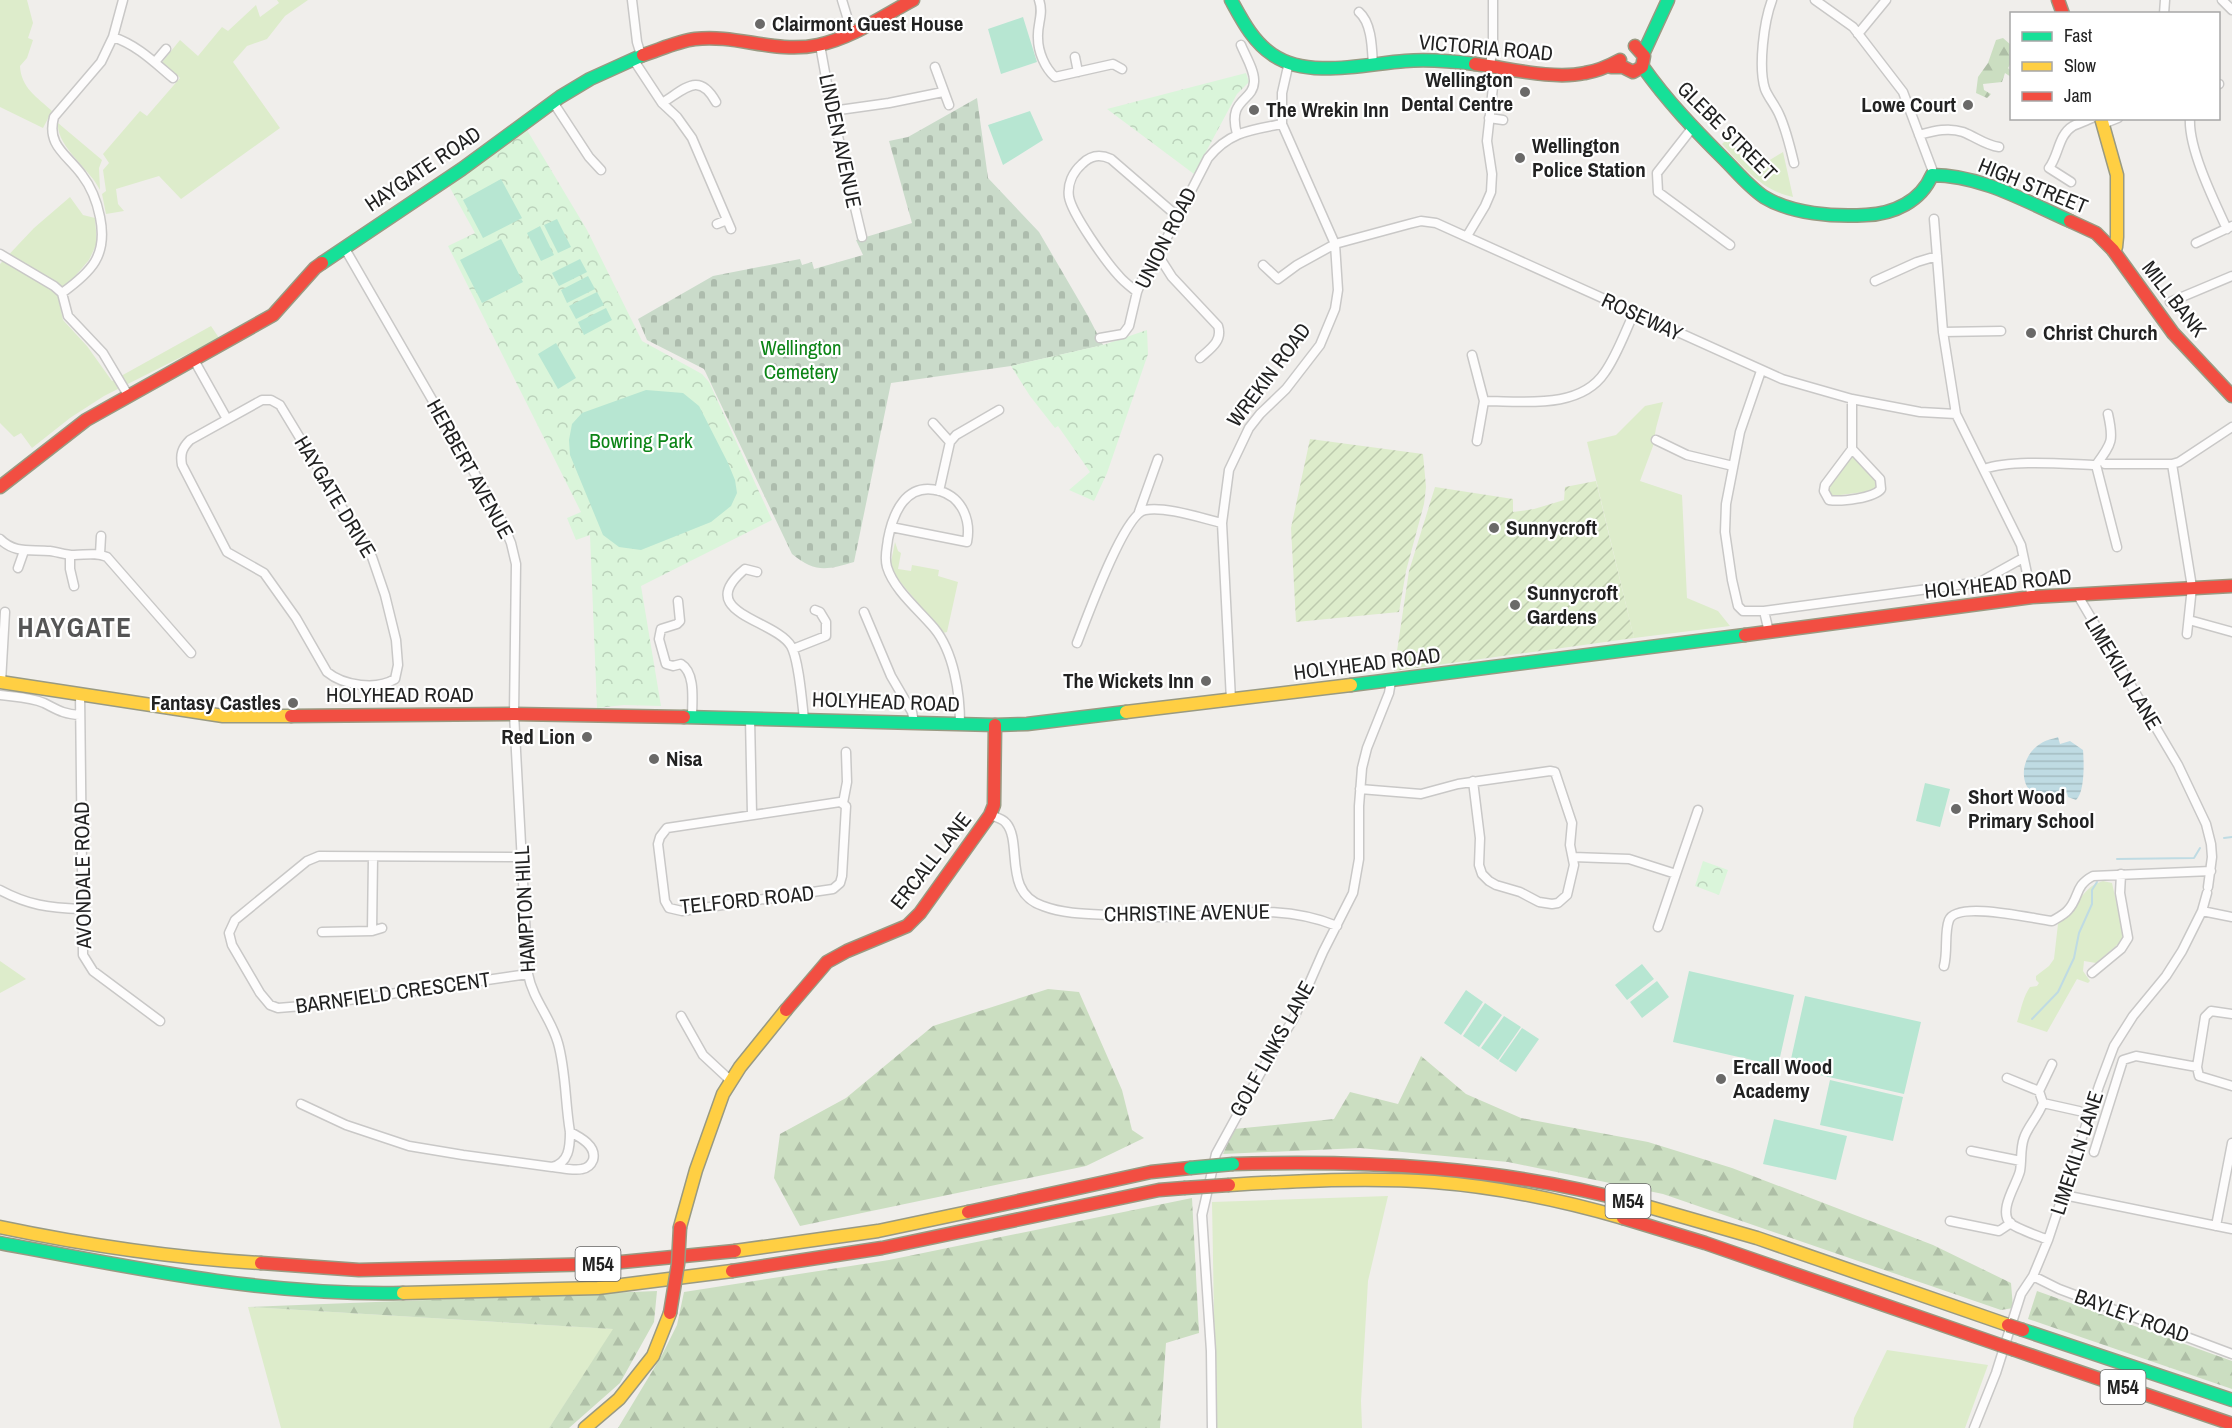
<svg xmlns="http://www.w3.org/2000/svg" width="2232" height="1428" viewBox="0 0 2232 1428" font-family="'Archivo Narrow',sans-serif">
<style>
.grass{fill:#ddeccb}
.forest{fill:url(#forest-firs)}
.cemetery{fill:url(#cemetery-stones)}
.park{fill:url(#park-crowns)}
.garden{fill:url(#garden-furrows)}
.pitch{fill:#b7e6d2}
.water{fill:url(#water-rules)}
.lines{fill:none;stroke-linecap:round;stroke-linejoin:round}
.stream{stroke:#bfdbe3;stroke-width:2}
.street-casing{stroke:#c9c8c7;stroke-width:11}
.fast-casing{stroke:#999a82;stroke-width:15}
.slow-casing{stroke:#999a82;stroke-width:15}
.jam-casing{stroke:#999a82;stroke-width:15}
.street{stroke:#fdfcfc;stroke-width:8}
.fast{stroke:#16e098;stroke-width:12}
.slow{stroke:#ffcf43;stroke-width:12}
.jam{stroke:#f24e42;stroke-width:12}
.fast-bridge-casing{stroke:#999a82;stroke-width:15;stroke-linecap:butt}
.jam-bridge-casing{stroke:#999a82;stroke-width:15;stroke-linecap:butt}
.fast-bridge{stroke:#16e098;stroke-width:12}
.jam-bridge{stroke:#f24e42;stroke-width:12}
.poi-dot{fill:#6a6968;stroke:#fff;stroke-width:2}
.labels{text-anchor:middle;stroke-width:4.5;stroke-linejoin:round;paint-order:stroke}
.shield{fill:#fff;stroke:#646464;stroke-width:1.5}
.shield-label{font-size:20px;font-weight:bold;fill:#222}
.poi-label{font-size:21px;font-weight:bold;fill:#222;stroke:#fff;text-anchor:start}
.street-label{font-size:21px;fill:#222;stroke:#fff}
.park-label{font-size:21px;fill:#0c8416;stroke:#fff}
.district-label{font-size:27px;font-weight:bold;letter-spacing:1.5px;fill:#555;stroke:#fff}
</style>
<defs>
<pattern id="forest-firs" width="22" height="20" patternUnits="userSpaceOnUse" patternTransform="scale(1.5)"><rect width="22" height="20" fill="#cbdec1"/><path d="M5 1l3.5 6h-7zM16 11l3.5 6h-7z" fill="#aebea6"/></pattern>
<pattern id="cemetery-stones" width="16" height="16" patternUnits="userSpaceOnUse" patternTransform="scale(1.5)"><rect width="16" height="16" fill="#cadbca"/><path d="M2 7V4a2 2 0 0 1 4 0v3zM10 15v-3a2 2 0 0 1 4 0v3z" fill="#adbcad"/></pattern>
<pattern id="park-crowns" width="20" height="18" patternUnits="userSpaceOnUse" patternTransform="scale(1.5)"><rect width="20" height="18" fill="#daf5da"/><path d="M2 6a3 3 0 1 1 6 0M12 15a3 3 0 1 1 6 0" fill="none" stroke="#bbd2bb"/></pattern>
<pattern id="garden-furrows" width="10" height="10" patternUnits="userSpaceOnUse" patternTransform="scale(1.5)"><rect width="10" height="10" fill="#ddeccb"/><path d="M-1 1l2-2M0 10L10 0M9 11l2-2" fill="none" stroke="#bdcaae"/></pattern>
<pattern id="water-rules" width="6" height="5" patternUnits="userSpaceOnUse" patternTransform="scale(1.5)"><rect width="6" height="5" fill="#bfdbe3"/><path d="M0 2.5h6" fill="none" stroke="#a4bcc2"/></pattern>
</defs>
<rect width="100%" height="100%" fill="#f0eeeb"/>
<!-- grass -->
<path class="grass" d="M0,0h27l6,23 -5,15 5,2 -6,18 -7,8c1,22 17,31 32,45l-9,17 -43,-21z
M277,0h31l-23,16 -18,23 -20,7 -14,16 47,66 -99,71 -22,-23 -43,13 2,15 6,7 -18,3 -4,-20 4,-3 -3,-21 6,-7 -6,-9 37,-43 7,5 33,-38 -17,-15v-2l17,-21 18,16 24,-29 6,4 28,-26 4,12 19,-14z
M58,123l44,37 -3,8 1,22c-10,-21 -44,-44 -42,-67z
M1728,138l11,16 16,15 28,-17 10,45c-31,-6 -51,-31 -71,-53z
M70,197l13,18 12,3 2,25 -8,17 -31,36 5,24 24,26 25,35 99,-55 8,12 -115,58 -34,22 -38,30 -11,-15 -7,4 -14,-14v-159l34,-36z
M1663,402l-7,26 -3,18 -13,35 42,14 5,103 31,13 12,15 -96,12 -47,-196 29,-7 29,-29z
M1853,455l23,26 1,7 -5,3 -40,5 -4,-2v-9z
M895,542l3,9 3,2 -3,16 13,2 1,-6 27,5 -1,6 20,6 -11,50 -4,1 -51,-61 -2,-5z
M2103,881l9,2 11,49 -1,9 -26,22 -12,-2 -1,10 7,10 -2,2 -11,-4 -30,53 -30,-10c4,-12 6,-25 13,-35l7,-1 2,-3 -3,-3v-4l13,-10 5,-7 4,-35c21,-14 21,-36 45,-43z
M0,961l26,18 -26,14z
M1388,1196l-20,85 -7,120 1,27h-146l-4,-226z
M248,1307l366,22 -65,99h-268z
M1887,1350l101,15 -23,63h-112l1,-10z"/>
<!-- forest -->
<path class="forest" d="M2003,38l8,7v18l-3,5 3,3v6l-6,-4 -3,9 -19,2 1,6 7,4 -4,4 -11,-5 2,-16 10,-14 8,-23z
M1048,989l31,3 43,98 10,40 12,8 -58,28 -286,60 -26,-48 6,-44 66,-36 87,-72z
M1421,1056l45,38 55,24 127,24 84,26 201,77 78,38 2,25 -12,2 -338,-116 -155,-32 -148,-14 -137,6 11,-25 100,-10 16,-27 48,12z
M1192,1198l7,135 -33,10 -6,85h-542l44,-73 15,-30 7,-33 205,-32z
M657,1291l-3,31 -34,61 -51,45h-20l64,-99 -365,-22z
M2037,1291l195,70v28l-204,-70z"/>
<!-- cemetery -->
<path class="cemetery" d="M977,98l11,80 51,54 49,84 15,29 -92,21 -120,17 -37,179c-27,8 -39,11 -62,-8l-88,-185 -57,-29 -9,-21 75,-43 87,-17 2,6 10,-3 2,7 49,-14 -7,-15 56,-17 -23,-82 19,-4z"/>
<!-- park -->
<path class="park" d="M1246,73l3,9 -12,12 -43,80 -87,-65z
M527,130l60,100 55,111 60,33 7,8 63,138 -131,66 20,120 -37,-1 -27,3 -7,-173 -14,5 -9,-22 14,-6 -133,-266 27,-13 -26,-47z
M1147,330l1,24 -41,119 -13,28 -25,-11 21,-18 -32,-46 -3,2 -25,-32 -19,-30 92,-21z
M1703,861l25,9 -9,25 -24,-9z"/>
<!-- garden -->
<path class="garden" d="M1310,439l113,15 3,33 -2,17 -18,67 -7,41 -103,10 -5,-94z
M1596,481l38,157 -240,33 15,-100 26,-84 78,12v13l21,-3 30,-9 1,-13z"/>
<!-- pitch -->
<path class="pitch" d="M1023,17l14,45 -36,12 -13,-45z
M1030,111l13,29 -40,25 -15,-40z
M501,179l21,39 -39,20 -20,-38z
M557,219l14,28 -13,6 -14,-28z
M540,226l14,29 -13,6 -14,-28z
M501,239l22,43 -41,21 -22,-43z
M580,259l7,13 -28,14 -7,-13z
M588,276l7,13 -28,14 -6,-13z
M597,292l7,13 -28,14 -7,-13z
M606,308l6,12 -28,15 -6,-13z
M556,343l20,35 -18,11 -20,-35z
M646,390l37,3 16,13 29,57 7,17 2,13 -6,13 -20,16 -70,28 -22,-3 -16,-12 -33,-80 -1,-15 3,-16 10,-11z
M1925,783l25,6 -10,38 -24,-6z
M1642,964l12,15 -27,21 -12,-15z
M1689,971l105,24 -16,71 -105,-24z
M1657,981l12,16 -27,21 -12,-16z
M1466,990l17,12 -22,33 -17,-12z
M1805,996l116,26 -17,72 -115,-26z
M1485,1003l17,12 -23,32 -16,-11z
M1504,1016l17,11 -23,33 -17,-12z
M1522,1028l17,11 -23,33 -17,-11z
M1830,1080l73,17 -10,44 -73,-16z
M1774,1119l73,17 -11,44 -73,-16z"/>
<!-- water -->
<path class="water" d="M2058,737l2,7 10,-3 13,9c1,12 2,42 -7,50l-8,-3 -1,-4 -3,1 -1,10c-7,-1 -16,-1 -23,-5 -24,-12 -19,-43 0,-55 5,-4 13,-5 18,-7z"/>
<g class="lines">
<!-- stream -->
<path class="stream" d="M2224,838l8,-1
M2117,859l77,-1 6,-10
M2032,1019l26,-27 16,-34 5,-25 13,-29v-14l5,-8"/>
<defs>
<path id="street" d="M632,0l5,42 4,13
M842,0l10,33
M1039,0c5,14 -2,24 -1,38 0,14 7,30 17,39l58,-13 9,5
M1772,0c-8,21 -14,67 -7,89 3,8 10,16 14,25 7,15 11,32 15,49
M1815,0l38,27 50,65 29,77v6
M2222,0l10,10
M1359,12c13,11 13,37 14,54
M2164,14l1,-14
M1858,34l28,-34
M113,37c24,8 41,25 60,41
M820,45l12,66 30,126
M1075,57l3,15
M633,59l29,44 15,14 15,21 39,91
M155,62l11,-13
M1490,66l3,-22v-44
M935,67l14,38
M2218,84h1
M553,102l36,55 12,13
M662,103c23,-14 37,-32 54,-1
M832,111l57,-8 54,-11
M1489,118l14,2
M2190,118c-2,30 24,83 37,111
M2103,124l15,-6
M1693,127l-36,46 1,19 72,53
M1237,134c-10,-36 16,-32 17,-52 1,-11 -9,-27 -13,-37
M1919,135c15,-4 29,-8 44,-3 13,5 22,13 36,15
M2071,182l-22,-14c10,-13 9,-33 24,-42 6,-3 13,-5 19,-8
M1934,219l9,113 13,82 65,131 11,52
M717,224l10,-4
M1467,236l18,-30 6,-14 1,-18 -5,-33 7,-63
M2196,243l36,-17
M0,254l54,32 8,7 6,23 35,37 25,42
M1158,255l14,22 46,49c5,15 -8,23 -18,32
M1263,265l15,14 19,-14 38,-21 74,-20 12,-3 15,2 346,156 70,20 68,13 36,2
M1875,281l42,-19 20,-6
M1137,292c-6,-5 -13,-10 -18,-16 -13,-14 -47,-62 -50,-79 -2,-13 4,-25 13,-33 9,-9 18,-10 29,-5l66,57
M62,293c29,-21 46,-37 38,-76 -3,-15 -8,-29 -18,-42 -14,-20 -36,-29 -28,-58l47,-55 12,-25 10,-37
M2170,302l62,-26
M1943,332l58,-1
M1100,338l23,-4 6,-8 8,-34 7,-17 14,-20 50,-97c21,-26 42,-28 74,-34
M1472,355l12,46 -7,40
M194,360l33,59
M1761,371l-21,61 -14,72 -1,28 7,48 6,26 5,5h21l216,-29 43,-24
M262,400h9l9,5 92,152 13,38 11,45 2,25 -3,14c-18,11 -51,7 -68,-7l-31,-54 -32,-45 -37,-21 -45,-87c-2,-11 0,-17 8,-25z
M1484,401c39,0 96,9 121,-29 12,-17 20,-40 29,-59
M933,423l17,19
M1656,440l31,15 46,11
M1852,449l28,30 1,10c-7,9 -40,13 -52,11l-5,-9 1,-6 27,-36v-50
M2105,464h67
M2096,465l21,82
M1984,469c28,-10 81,-5 112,-4 16,-22 18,-24 12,-51
M939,491l11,-49 6,-7 43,-25
M1139,512l19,-53
M891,527l76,15c4,-21 -4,-44 -27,-51 -34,-10 -47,22 -52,48 -1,10 -4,18 -1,28 7,23 32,43 47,61 20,24 26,66 26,96
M0,539c15,15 31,10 50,12 8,1 16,4 24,4 12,0 21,-3 33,2l84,96
M100,554l1,-18
M70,555v14l4,17
M18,568l6,-17
M757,572l-12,-3c-53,44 30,50 46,77 8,14 11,56 13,73
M2077,594l101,171 28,59 5,20 1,13 -4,30
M678,601l2,20 -3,3 -16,5 -2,10 7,25 7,2 8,-2c15,9 11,38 11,53
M1764,611l5,21
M864,612l27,64 21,36 2,10
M2189,620l43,12
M2187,634l5,-47 -20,-123 7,-2 53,-35
M1077,643c9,-23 47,-129 68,-133 20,-4 56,8 77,13
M793,649l33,-13v-14l-6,-10 -5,-2
M1,682l4,-70
M80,693l3,262 10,16 67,50
M0,695c14,2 30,2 44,8 14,7 19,11 36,12
M1231,700l-9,-177 7,-53 20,-42 11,-14 26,-25 34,-44 15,-36 3,-19 -3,-46 -53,-120v-31l7,-31
M750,718l2,96
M1360,789l61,5 37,-10 92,-13 5,1 17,51 -2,22 4,20 -7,30 -9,8 -6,1 -13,-2 -19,-10 -24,-7 -7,-4 -7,-7 -3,-9 1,-27 -7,-57
M840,802l6,4 -4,70 -2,7 -7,6 -151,22 -13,-3 -4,-7 -7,-57 2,-7 7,-9z
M843,803l4,-21 -1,-30
M990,815c6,2 13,4 16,8 17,19 -4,70 37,83 21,8 45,8 68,9 16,0 33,2 50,2 63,0 114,-16 176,9
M522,857l-203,-1 -12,5 -72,59 -6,13 3,12 28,48 10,12 8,3 36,-3 214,-31
M1573,857l56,2 47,15 22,-64
M0,890c28,15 49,18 81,19
M2202,911l30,6
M1658,927l18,-53
M372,931l1,-74
M322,932l50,-1 10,-3
M1944,966c4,-15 0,-33 5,-46 8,-20 85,-1 103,1 5,-3 12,-6 16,-11 12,-13 6,-24 25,-34l118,-5
M2092,973l29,-24 7,-11 -8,-45 1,-19
M2232,1014l-21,-3 -6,6 -8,50 2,9 33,10
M681,1016l22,39 28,26
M2007,1078l32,13
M2043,1103l36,8
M301,1104l45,21 63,21 54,9 89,12c17,-4 18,-20 18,-35 -5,-29 -4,-61 -12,-89 -7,-25 -25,-43 -30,-69l-14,-260 2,-150 -5,-21 -10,-24 -157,-272
M1971,1151l50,10
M2094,1152l29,-92 13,-4 61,11
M553,1167c9,1 21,4 29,2 6,-1 9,-4 11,-9 4,-14 -13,-23 -23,-28
M2064,1195l168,34
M1950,1221l49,10 12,-8
M2216,1226l16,-83
M2048,1240c-9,-4 -31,-11 -38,-17 -12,-13 7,-39 10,-52 2,-11 0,-22 4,-33 4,-12 14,-21 19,-35l-4,-12 13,-27
M2033,1276l26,13 173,65
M1212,1428l-1,-77 -9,-136 14,-61 51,-93 27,-43 29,-66 30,-59 6,-34v-53l3,-38 5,-20 22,-55 2,-12
M1974,1428l22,-55 25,-79 12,-18 15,-36 51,-154 15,-40 19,-30 33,-40 16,-25 20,-40 5,-18"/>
<path id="fast" d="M1231,0c11,20 22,42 42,55 35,24 92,9 132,6 23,-2 46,0 70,3
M1644,52l24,-52
M1643,67c24,34 52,63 81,92 13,13 25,28 40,38 28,17 70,20 102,18 28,-1 55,-14 66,-40 49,0 95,27 138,46
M322,263l140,-94 98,-72 30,-18 53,-24
M1351,685l394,-50
M684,717l311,8 32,-1 99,-12
M0,1243c133,25 267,53 403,50
M2023,1330l209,70"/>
<path id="slow" d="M2101,118l16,57v62l-1,10 -3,3
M0,682l223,34h68
M1126,712l225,-27
M1229,1185c68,-4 137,-8 205,-3 64,5 127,18 189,36
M1635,1203l122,35 251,87
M0,1227c86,18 174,31 261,36
M680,1227l16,-57 27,-76 17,-27 46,-57
M735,1251l143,-20 90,-19
M403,1293l195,-5 134,-17
M585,1428l34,-29 34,-43 17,-43"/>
<path id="jam" d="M2058,0l5,14
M643,55c16,-5 35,-14 52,-16 42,-5 80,15 123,6 34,-7 65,-29 95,-45
M1475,64c33,4 77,16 110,9 13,-2 24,-7 35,-13
M1611,67h12l10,5 9,-5 2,-11 -9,-10
M2070,221l26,12 17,17 60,83 59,63
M0,487l86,-67 187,-105 42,-47 7,-5
M1745,635l287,-38 200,-11
M291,716l223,-2 170,3
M786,1010l41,-48 20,-11 60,-25 13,-13 70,-98 4,-10 1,-80
M1233,1164c136,-4 270,3 402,39
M968,1212l183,-40 39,-4
M1623,1218l82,25 295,102
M261,1263l98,7 242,-6 134,-13
M732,1271l150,-23 277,-58 25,-2
M2015,1350l217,74"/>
</defs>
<!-- street casing -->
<use href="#street" class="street-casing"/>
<!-- fast casing -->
<use href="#fast" class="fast-casing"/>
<!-- slow casing -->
<use href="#slow" class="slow-casing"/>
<!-- jam casing -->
<use href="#jam" class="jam-casing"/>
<!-- street -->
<use href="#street" class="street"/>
<!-- fast -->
<use href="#fast" class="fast"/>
<!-- slow -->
<use href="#slow" class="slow"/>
<!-- jam -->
<use href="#jam" class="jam"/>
<defs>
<path id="fast-bridge" d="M1190,1168l43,-4"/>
<path id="jam-bridge" d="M1184,1188l45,-3
M670,1313l8,-49 2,-37
M2008,1325l15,5
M2000,1345l15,5"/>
</defs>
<!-- fast-bridge casing -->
<use href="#fast-bridge" class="fast-bridge-casing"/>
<!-- jam-bridge casing -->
<use href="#jam-bridge" class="jam-bridge-casing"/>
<!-- fast-bridge -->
<use href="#fast-bridge" class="fast-bridge"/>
<!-- jam-bridge -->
<use href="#jam-bridge" class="jam-bridge"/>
</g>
<!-- markers -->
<g class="poi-dot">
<circle cx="760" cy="24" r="6"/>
<circle cx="1525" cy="92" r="6"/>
<circle cx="1968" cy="105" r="6"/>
<circle cx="1254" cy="110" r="6"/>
<circle cx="1520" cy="158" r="6"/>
<circle cx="2031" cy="333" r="6"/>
<circle cx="1494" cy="528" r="6"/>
<circle cx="1515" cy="605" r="6"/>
<circle cx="1206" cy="681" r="6"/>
<circle cx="293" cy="703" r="6"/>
<circle cx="587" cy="737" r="6"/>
<circle cx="654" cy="759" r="6"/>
<circle cx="1956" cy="809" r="6"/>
<circle cx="1721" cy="1079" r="6"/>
</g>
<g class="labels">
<!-- shield labels -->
<g class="shield">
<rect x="1605.5" y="1184" width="45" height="34" rx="4.5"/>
<rect x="575.5" y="1247" width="45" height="34" rx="4.5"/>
<rect x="2100.5" y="1370" width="45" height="34" rx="4.5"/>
</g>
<g class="shield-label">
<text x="1628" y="1208">M54</text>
<text x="598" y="1271">M54</text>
<text x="2123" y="1394">M54</text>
</g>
<!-- poi labels -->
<g class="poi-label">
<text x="772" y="31">Clairmont Guest House</text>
<text x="1513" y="87" text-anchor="end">Wellington<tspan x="1513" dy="24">Dental Centre</tspan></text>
<text x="1956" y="112" text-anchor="end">Lowe Court</text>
<text x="1266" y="117">The Wrekin Inn</text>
<text x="1532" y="153">Wellington<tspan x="1532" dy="24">Police Station</tspan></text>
<text x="2043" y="340">Christ Church</text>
<text x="1506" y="535">Sunnycroft</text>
<text x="1527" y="600">Sunnycroft<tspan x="1527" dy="24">Gardens</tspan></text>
<text x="1194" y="688" text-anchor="end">The Wickets Inn</text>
<text x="281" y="710" text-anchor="end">Fantasy Castles</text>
<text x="575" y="744" text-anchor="end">Red Lion</text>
<text x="666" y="766">Nisa</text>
<text x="1968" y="804">Short Wood<tspan x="1968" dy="24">Primary School</tspan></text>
<text x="1733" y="1074">Ercall Wood<tspan x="1733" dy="24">Academy</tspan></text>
</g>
<!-- street labels -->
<g class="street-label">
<text transform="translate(1486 48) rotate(5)" y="7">VICTORIA ROAD</text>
<text transform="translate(1727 131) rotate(45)" y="7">GLEBE STREET</text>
<text transform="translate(840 141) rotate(78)" y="7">LINDEN AVENUE</text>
<text transform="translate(423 169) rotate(-34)" y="7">HAYGATE ROAD</text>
<text transform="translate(2033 186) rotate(22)" y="7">HIGH STREET</text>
<text transform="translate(1166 238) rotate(-63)" y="7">UNION ROAD</text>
<text transform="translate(2174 299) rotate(52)" y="7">MILL BANK</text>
<text transform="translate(1642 317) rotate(25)" y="7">ROSEWAY</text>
<text transform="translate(1269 375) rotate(-53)" y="7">WREKIN ROAD</text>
<text transform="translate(470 469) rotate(61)" y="7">HERBERT AVENUE</text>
<text transform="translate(335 497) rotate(59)" y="7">HAYGATE DRIVE</text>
<text transform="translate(1998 584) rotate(-6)" y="7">HOLYHEAD ROAD</text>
<text transform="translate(1367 664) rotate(-7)" y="7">HOLYHEAD ROAD</text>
<text transform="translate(2123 673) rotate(59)" y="7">LIMEKILN LANE</text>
<text x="400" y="702">HOLYHEAD ROAD</text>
<text transform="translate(886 702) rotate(2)" y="7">HOLYHEAD ROAD</text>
<text transform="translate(931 861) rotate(-52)" y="7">ERCALL LANE</text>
<text transform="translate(83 875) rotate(-91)" y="7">AVONDALE ROAD</text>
<text transform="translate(747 900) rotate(-6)" y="7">TELFORD ROAD</text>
<text transform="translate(525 909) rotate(-93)" y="7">HAMPTON HILL</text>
<text transform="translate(1187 913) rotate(-1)" y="7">CHRISTINE AVENUE</text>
<text transform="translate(393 993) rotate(-8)" y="7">BARNFIELD CRESCENT</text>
<text transform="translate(1272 1049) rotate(-61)" y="7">GOLF LINKS LANE</text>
<text transform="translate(2077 1153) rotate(-72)" y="7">LIMEKILN LANE</text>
<text transform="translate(2132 1316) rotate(20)" y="7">BAYLEY ROAD</text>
</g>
<!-- park labels -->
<g class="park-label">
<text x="801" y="355">Wellington<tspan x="801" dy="24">Cemetery</tspan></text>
<text x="641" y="448">Bowring Park</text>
</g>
<!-- district labels -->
<g class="district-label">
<text x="75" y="637">HAYGATE</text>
</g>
</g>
<!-- legend -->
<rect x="2010" y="12" width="210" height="108" fill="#ffffff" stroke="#a7a7a7" stroke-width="1.5"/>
<rect x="2022" y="32" width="30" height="9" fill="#16e098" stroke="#a7a7a7" stroke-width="1.5"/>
<text x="2064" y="42" font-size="18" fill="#222222">Fast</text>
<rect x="2022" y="62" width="30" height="9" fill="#ffcf43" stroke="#a7a7a7" stroke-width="1.5"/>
<text x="2064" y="72" font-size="18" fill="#222222">Slow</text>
<rect x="2022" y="92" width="30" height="9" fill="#f24e42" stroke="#a7a7a7" stroke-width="1.5"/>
<text x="2064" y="102" font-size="18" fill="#222222">Jam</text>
</svg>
